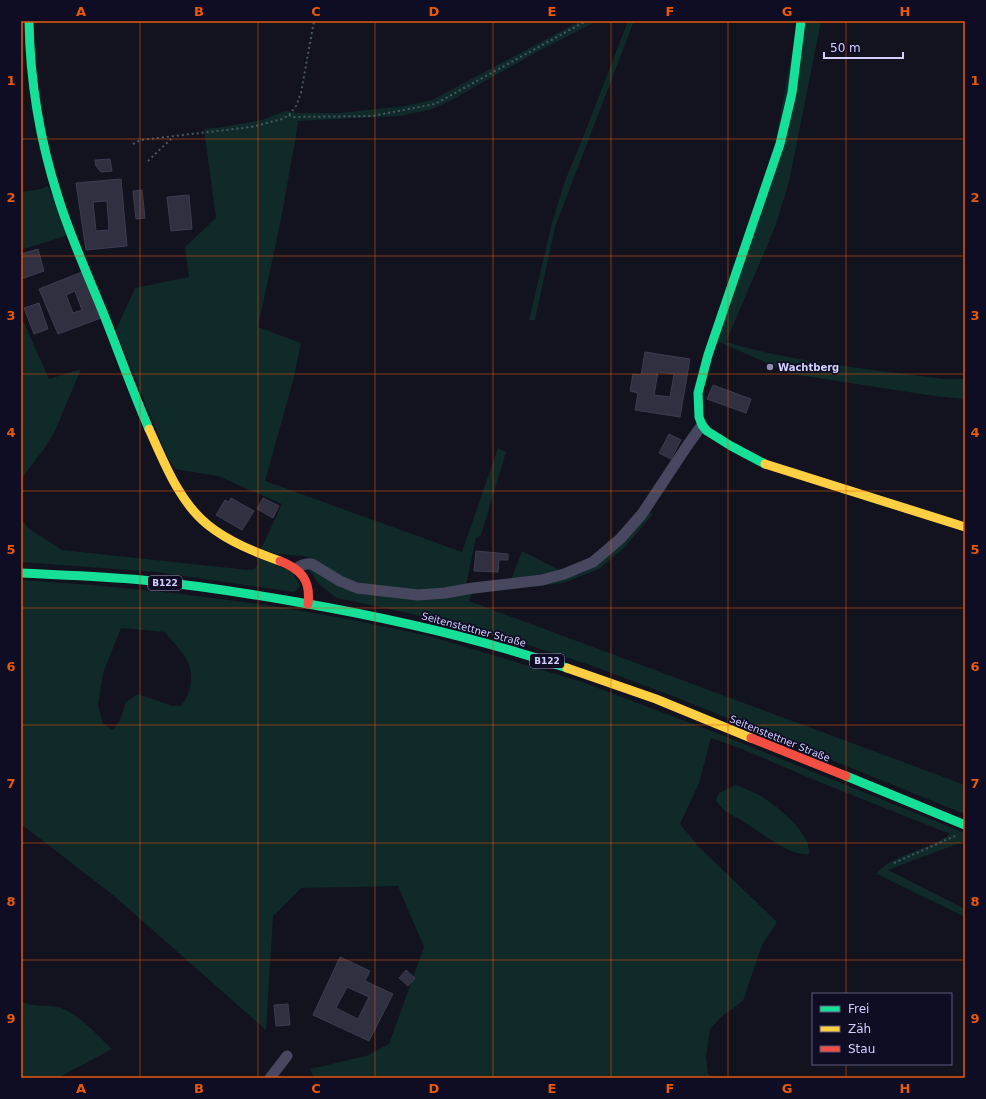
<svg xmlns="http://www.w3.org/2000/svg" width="986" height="1099" viewBox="0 0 986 1099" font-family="'DejaVu Sans',sans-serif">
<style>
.green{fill:#102a29;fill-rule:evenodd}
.building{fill:#313041;stroke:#3e3c52;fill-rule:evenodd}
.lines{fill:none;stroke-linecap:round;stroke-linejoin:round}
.path{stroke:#485966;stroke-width:2;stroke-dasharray:2 3;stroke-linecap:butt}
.street{stroke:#474860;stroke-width:11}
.fast{stroke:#16e098;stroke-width:9}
.slow{stroke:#ffcf43;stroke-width:9}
.jam{stroke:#f24e42;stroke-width:9}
.grid{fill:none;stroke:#e8590c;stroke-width:1;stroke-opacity:0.55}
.poi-dot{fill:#8f8eb1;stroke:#0f0d24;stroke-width:1.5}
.labels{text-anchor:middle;stroke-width:3.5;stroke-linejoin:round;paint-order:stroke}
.shield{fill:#0f0d24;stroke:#9896bd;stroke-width:1}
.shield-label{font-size:9px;font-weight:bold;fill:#d2d0ff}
.poi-label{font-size:10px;font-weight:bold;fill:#d2d0ff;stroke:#0f0d24;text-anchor:start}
.street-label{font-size:10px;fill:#d2d0ff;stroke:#0f0d24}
.neatline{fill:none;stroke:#e8590c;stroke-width:1.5}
.grid-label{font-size:13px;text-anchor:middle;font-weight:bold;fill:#e8590c}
</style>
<rect width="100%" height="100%" fill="#13121f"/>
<!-- green -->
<path class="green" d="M580,21h17l-64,33 -83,47 -21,9 -29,6 -102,5 -2,15 -15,83 -23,108 43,16 -8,38 -28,100 197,71 36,-104 8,4 -25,83 -5,3 -10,47 -28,5h-37l-31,-4 -26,-8 -31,-20 -9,-2 -27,-2 -16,-5 21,-45 -64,-28 -43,-7 -8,-13 -51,-126 19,-42 54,-11 -4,-30 31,-29 -12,-89 19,-2 39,-7 23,-9 14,2h41l65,-7 27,-6z
M628,21h6l-79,206 -20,93h-6l23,-97 13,-42 19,-46z
M798,21h23l-32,161 -14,45 -49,115c70,21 145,27 218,37h21v20l-31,-3 -142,-22 -82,-36 62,-179z
M48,186l20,49 -47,15v-58l20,-3z
M21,316l28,63 32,-10 -26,62 -11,18 -23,30z
M647,511l6,3 -29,34 -25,21 -36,14 -91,11 -3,7 496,184v29l-282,-114 -93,-35 -71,-23 -111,-29 -71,-15 -17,-13 -12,-16 1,-1 28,14 73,15 182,-31z
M21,518l7,10 34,22 186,20 6,-1 4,-4 -2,-8 35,14 9,14 -3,5 -3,2 -138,-20 -135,-10z
M522,551l41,21 -53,10z
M21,580l71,5 90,9 90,12 76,13 81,17 153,46 132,50 251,101v8l-77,29 77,39v8l-88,-43c7,-16 59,-27 73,-40l-138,-55 -70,-30 -31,-11 -12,45 -19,41 19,23 78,75 -15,23 -19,56 -22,16 -11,12 -4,28 2,17 7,4h-401l-4,-9 56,-13 23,-12 35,-97 -26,-61 -97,2 -28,28 -7,114 -153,-135 -92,-71zM121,628l44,4c5,7 21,23 23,30 6,15 3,31 -7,44h-8l-35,-12 -12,8 -6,18 -7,10 -10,-6 -5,-18 5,-33z
M736,785c7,3 16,6 23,10 17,10 52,37 50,59 -19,3 -50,-23 -66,-33 -7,-4 -16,-8 -21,-13 -2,-2 -4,-5 -6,-8l3,-7z
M21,1001c12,7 26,3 40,7 18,6 37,28 51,41l-54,29h-37z"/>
<!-- building -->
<path class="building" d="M110,159l2,12 -11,1 -5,-6 -1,-6z
M121,179l6,67 -41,4 -10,-67zM107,201l2,29 -13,1 -3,-29z
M142,190l3,28 -9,1 -3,-28z
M189,195l3,34 -21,2 -4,-34z
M38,249l6,22 -23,8v-25z
M82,272l19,46 -43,16 -19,-45zM75,291l7,19 -9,3 -7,-18z
M39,303l9,26 -14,5 -10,-26z
M645,352l45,7 -10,58 -45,-7 3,-17 -8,-2 3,-17 8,1zM658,372l16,2 -4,23 -16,-2z
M713,385l38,14 -5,14 -39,-14z
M669,434l12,6 -10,19 -12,-6z
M231,498l23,13 -12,19 -26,-15 9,-15 4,2z
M263,498l16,8 -6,12 -16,-9z
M476,551l32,3v6h-9l-1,12 -24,-1z
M340,957l30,14 -5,10 28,13 -24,47 -56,-26zM347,987l22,10 -11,22 -22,-11z
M406,970l9,8 -7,8 -9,-8z
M288,1004l2,21 -14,1 -2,-21z"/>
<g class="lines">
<!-- path -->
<path class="path" d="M289,115l3,2 80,-1 63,-12 151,-83
M133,144l8,-4 110,-13 31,-8 7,-4 7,-9 5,-13 13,-72
M148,161l25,-24
M894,863l61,-27"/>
<!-- street -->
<path class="street" d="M296,569c5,-4 9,-6 16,-5l28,17 17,7 61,7 27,-2 28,-5 69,-8 22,-6 29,-12 27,-23 22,-25 45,-68 15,-21
M270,1078l17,-22"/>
<!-- fast -->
<path class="fast" d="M29,21c1,59 11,120 29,176 12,39 29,76 44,113 16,40 30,80 47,119
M765,464l-34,-18 -24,-15 -5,-6 -3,-8 -1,-24 10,-38 72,-211 12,-51 9,-72
M21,573c40,2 81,3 121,7 52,5 104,13 155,22 92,16 182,36 270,66
M846,776l119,49"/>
<!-- slow -->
<path class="slow" d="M149,429c15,33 30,73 59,96 21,17 47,27 72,36
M765,464l200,63
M567,668l89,31 95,39"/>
<!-- jam -->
<path class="jam" d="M280,561c21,8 31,19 28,43
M751,738l95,38"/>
</g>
<!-- grid -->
<path class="grid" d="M140,21v1057M258,21v1057M375,21v1057M493,21v1057M611,21v1057M728,21v1057M846,21v973M21,139h944M21,256h944M21,374h944M21,491h944M21,608h944M21,725h944M21,843h944M21,960h944M846,1064v14"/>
<!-- markers -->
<circle class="poi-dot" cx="770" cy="367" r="4"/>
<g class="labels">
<!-- shield labels -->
<g class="shield">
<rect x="148" y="576" width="34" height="14" rx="3"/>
<rect x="530" y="654" width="34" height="14" rx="3"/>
</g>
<g class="shield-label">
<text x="165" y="586">B122</text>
<text x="547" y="664">B122</text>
</g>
<!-- poi labels -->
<g class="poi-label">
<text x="778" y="371">Wachtberg</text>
</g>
<!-- street labels -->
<g class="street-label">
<text transform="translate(474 629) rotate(15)" y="4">Seitenstettner Straße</text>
<text transform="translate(780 738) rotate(22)" y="4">Seitenstettner Straße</text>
</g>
</g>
<!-- border -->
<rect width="986" height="1099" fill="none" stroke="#0f0d24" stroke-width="44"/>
<!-- legend -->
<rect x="812" y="993" width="140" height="72" fill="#0f0d24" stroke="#5d5b7c"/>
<rect x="820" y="1006" width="20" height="6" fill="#16e098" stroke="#5d5b7c"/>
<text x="848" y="1013" font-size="12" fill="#d2d0ff">Frei</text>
<rect x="820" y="1026" width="20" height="6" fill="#ffcf43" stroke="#5d5b7c"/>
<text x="848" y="1033" font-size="12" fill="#d2d0ff">Zäh</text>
<rect x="820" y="1046" width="20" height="6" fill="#f24e42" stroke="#5d5b7c"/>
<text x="848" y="1053" font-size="12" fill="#d2d0ff">Stau</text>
<!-- scale -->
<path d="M824 52v6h79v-6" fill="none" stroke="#d2d0ff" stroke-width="2"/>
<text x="830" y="52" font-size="12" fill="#d2d0ff" stroke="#0f0d24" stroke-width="3" paint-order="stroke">50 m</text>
<rect x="22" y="22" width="942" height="1055" class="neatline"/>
<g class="grid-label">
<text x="81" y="16">A</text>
<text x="199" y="16">B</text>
<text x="316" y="16">C</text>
<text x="434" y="16">D</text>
<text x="552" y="16">E</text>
<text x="670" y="16">F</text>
<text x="787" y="16">G</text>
<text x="905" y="16">H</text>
<text x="11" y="85">1</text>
<text x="975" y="85">1</text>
<text x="11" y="202">2</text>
<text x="975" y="202">2</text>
<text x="11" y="320">3</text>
<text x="975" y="320">3</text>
<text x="11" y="437">4</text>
<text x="975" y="437">4</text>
<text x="11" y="554">5</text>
<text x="975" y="554">5</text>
<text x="11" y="671">6</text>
<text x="975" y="671">6</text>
<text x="11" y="788">7</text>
<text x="975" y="788">7</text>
<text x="11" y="906">8</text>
<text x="975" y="906">8</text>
<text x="11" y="1023">9</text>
<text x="975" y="1023">9</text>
<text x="81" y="1093">A</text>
<text x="199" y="1093">B</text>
<text x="316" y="1093">C</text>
<text x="434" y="1093">D</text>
<text x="552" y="1093">E</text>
<text x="670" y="1093">F</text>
<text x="787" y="1093">G</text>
<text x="905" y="1093">H</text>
</g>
</svg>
